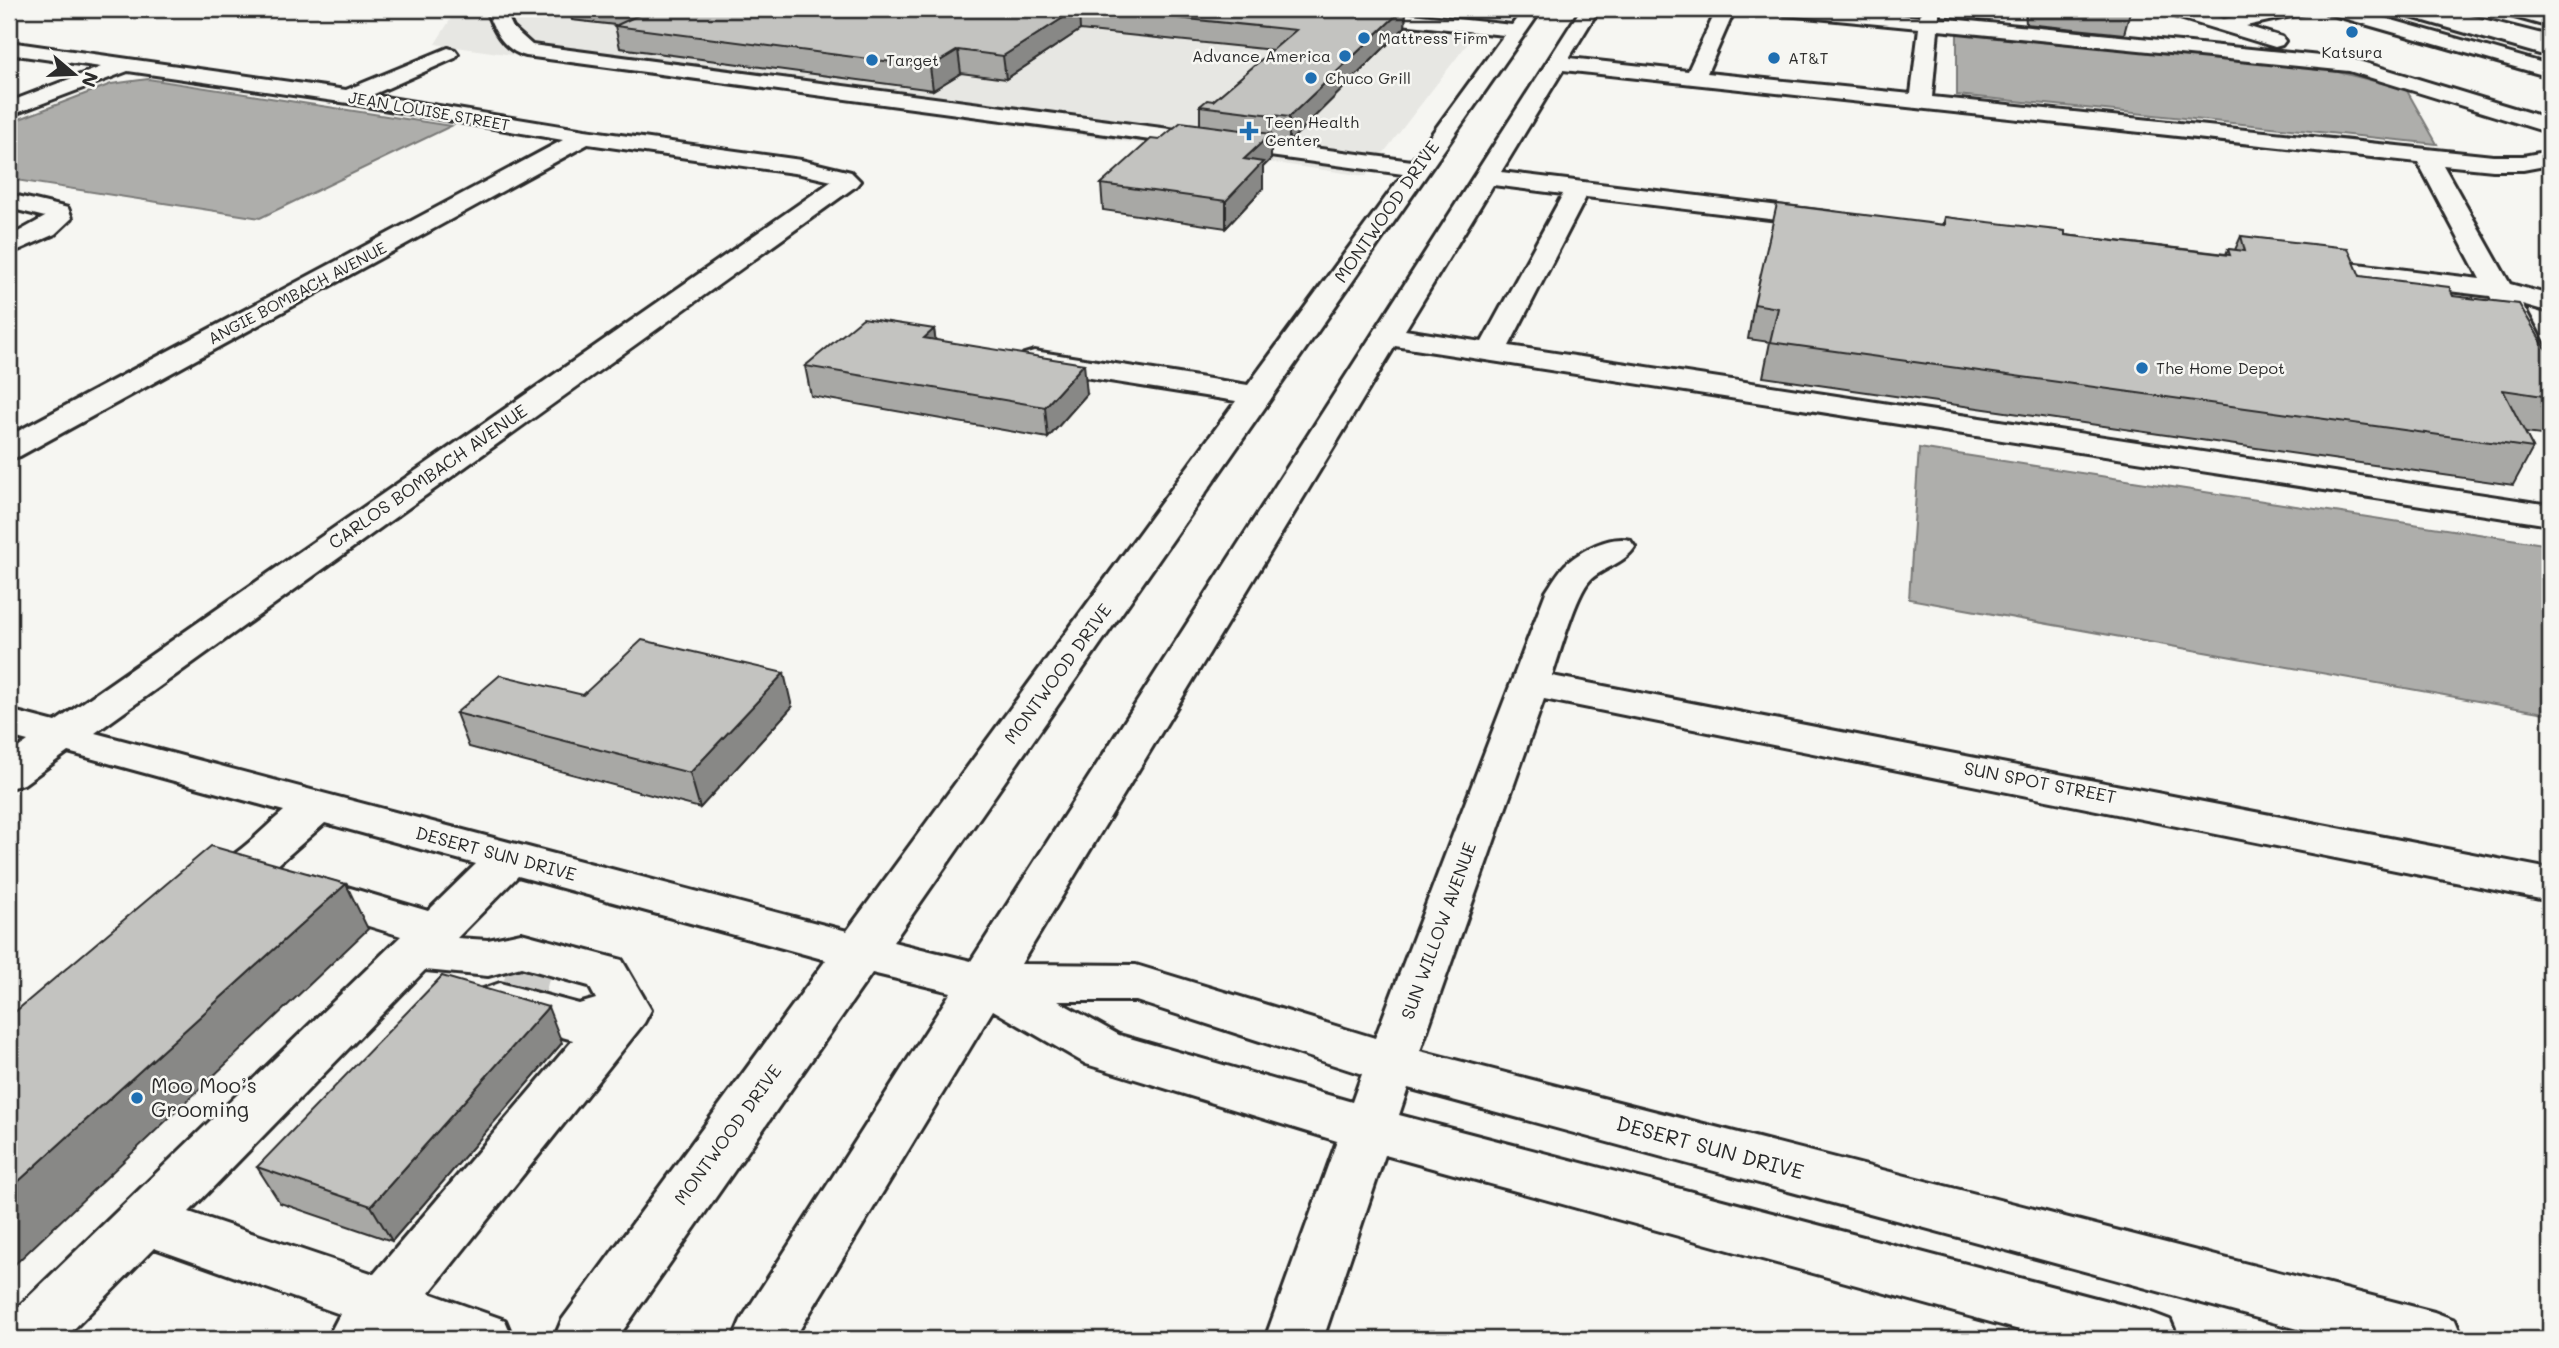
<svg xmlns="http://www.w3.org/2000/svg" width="2559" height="1348" viewBox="0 0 2559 1348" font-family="Mali,sans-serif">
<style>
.built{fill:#e7e7e3}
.water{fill:#aeaeab;stroke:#7a7a78;stroke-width:2}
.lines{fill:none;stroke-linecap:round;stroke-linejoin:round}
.minor-tunnel{stroke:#cdcdca;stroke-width:52;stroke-dasharray:52 26;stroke-linecap:butt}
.minor-casing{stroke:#2b2b2b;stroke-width:6}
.major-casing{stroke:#2b2b2b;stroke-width:6}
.highway-casing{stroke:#2b2b2b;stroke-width:6}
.minor{fill:#f6f6f2;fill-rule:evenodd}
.major{fill:#f6f6f2;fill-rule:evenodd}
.highway{fill:#f6f6f2;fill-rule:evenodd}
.wall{fill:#a8a8a5;stroke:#2b2b2b;stroke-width:2}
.shaded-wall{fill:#888886;stroke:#2b2b2b;stroke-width:2}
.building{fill:#c3c3c0;stroke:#2b2b2b;stroke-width:2}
.poi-dot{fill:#1f6fb2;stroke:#f6f6f2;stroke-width:2.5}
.labels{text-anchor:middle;stroke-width:5;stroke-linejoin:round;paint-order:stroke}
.far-poi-label{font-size:16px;fill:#2b2b2b;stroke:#f6f6f2;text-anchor:start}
.far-street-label{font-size:16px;fill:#2b2b2b;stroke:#f6f6f2}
.street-label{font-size:18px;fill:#2b2b2b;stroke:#f6f6f2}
.near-poi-label{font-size:21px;fill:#2b2b2b;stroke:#f6f6f2;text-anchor:start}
.near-street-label{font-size:21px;fill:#2b2b2b;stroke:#f6f6f2}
</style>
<rect width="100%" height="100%" fill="#f6f6f2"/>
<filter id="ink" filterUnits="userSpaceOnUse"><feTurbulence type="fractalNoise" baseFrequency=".0143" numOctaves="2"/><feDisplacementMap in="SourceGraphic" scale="14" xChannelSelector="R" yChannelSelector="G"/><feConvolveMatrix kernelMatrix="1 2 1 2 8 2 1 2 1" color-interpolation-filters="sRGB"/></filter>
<g filter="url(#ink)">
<!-- built -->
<path class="built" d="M457,9h1037l-128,167 -931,-132z"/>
<!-- water -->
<path class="water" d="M1957,31l361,36 88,22 31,55 -480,-49z
M148,79l303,47 -191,92 -251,-39v-56l102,-39z
M1919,448l631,97v169l-641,-115z"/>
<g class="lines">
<!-- minor-tunnel -->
<path class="minor-tunnel" d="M505,976l42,11"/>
<defs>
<path id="minor" d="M486,9h18l9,19 19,17 880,116 92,-126 -188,-20 -7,-2 -2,-4h58l147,16 12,-16h18l-649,933 78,19 610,-952h18l-30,49 119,13 29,-62h18l-28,64 204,21 8,-66 -134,-13 -9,-6h64l80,8 1,-8h18v9l381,38 9,-4 221,67v14l-201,-62 -411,-41 -6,67 561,59h30l27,-5v14l-27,5h-30l-50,-5 67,119 40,11v17l-28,-8 28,51v35l-11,-3 -4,-6 -45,-85 -182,-22 -9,-2 -4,-6 4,-6 9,-2 172,21 -62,-117 -855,-92 -62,102 327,40 9,2 3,5 -3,5 -9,2 -242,-29 -77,149 1041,159v20l-1155,-179 -374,618 115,1 239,73 171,-446c6,-9 12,-20 19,-27 16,-15 45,-30 65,-25l5,7c-10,16 -30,20 -44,32 -15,14 -31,75 -39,97l998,193v32l-1006,-202 -124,352 1014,261 21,8 8,19h-128l-927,-251 -9,27 750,197 21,8 8,19h-126l-667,-184 -62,184h-58l72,-198 -251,-77 -93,-54 -199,329h-61l8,-19 210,-328 -79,-19 -255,366h-63l8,-19 264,-360 -308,-84 -61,62 31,2 33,-7 101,27 29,50 -7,13 -215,270 76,27 8,19h-103l-14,-5 -4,5h-65l13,-25 -186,-66 -90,91h-55v-23l392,-380 -111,-34 -6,-11 6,-11 16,-5 122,36 48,-47 -151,-41 -68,60 -22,5 -8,7 -16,5 -16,-5 -6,-11c16,-29 24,-16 44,-29 18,-12 34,-30 51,-44l-216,-59 -44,32 -15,4v-34l19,-13 -19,-5v-26l46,12 777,-541 -31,-7 -213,-30 -568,312 -11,3v-23l554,-296 -215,-37 -220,-32 -119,45v-14l92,-35 -92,-13v-12l337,48 102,-42 7,2 3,4 -3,4 -83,37 213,35 216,30 50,12 9,9 -4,5 -761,547 752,198 389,-530 -202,-32 -10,-3 -5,-6 5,-6 10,-3 214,34 155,-211 -877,-118c-22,-5 -34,-28 -40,-47zM1493,185l70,9 -81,148 -77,-12zM521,967l68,19 7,13 -17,5 -79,-21 -17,6 -7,13 7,13 90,25 -199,234 -185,-62 236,-242 63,6zM1058,1001h78l226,73 -10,28 -233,-67z
M2161,9h28l35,10 49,-10h34l-2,4 -59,13 36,11 3,4 -3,4 -7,2 -112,-34z
M2324,9h29l197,56v12l-224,-64z
M9,194l59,14 4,10 -17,16 -46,20v-17l36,-20 -36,-9z"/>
<path id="major" d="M2395,9h29l126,36v12l-153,-44z
M2498,9h29l23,6v12l-50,-14z"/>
<path id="highway" d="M2413,9h30l107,27v12l-135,-35z"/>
</defs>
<!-- minor casing -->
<use href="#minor" class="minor-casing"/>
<!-- major casing -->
<use href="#major" class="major-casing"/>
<!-- highway casing -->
<use href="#highway" class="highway-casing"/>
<!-- minor -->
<use href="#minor" class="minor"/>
<!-- major -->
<use href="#major" class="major"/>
<!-- highway -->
<use href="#highway" class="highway"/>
</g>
<!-- wall -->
<path class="wall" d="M569,9h837l-1,18 -116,115 -18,-2v19l-8,8v21l-37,40 -123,-18 -2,-26 58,-44 41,-15v-19l13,-5 60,-51 -193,-20 -74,49 -45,-6 -28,17 -313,-42 -5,-22v-1l-43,-5z
M2025,9h105v3l-6,22 -98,-10z
M1945,217l120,18 161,19 2,-5 7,1 6,-14 119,40 93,20 97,60v80l-25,-3 8,15 -20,37 -750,-108 7,-35 -22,-3 6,-35 189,-79z
M934,329l1,11 152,54 -39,44 -237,-42 -6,-30z
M583,695l209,12 -92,101 -231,-61 -13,-34z
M562,1043l-170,198 -112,-38 -23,-36z"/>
<!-- shaded-wall -->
<path class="shaded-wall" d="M1077,9h2l1,21 -74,49 -3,-23z
M1403,9h3l-1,18 -116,115v-25z
M958,50l3,23 -28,17 -3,-23z
M1271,134v25l-8,8v21l-37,40v-27l18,-42z
M934,329l4,30 -14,-21z
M1084,364l3,30 -39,44 -3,-31z
M784,673l8,34 -92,101 -10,-35z
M346,884l22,45 -359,341v-80z
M548,1007l14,36 -170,198 -21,-35z"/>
<!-- building -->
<path class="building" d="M616,9h461l-74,47 -45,-6 -28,17 -315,-41 30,-14z
M1089,9h314l-114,108 -89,-11 7,-6 6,1 83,-71z
M2099,9h31v3z
M1181,122l90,12 -27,25 19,3 -37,39 -125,-17 50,-45 8,1z
M1777,204l168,21v-8l120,14v4l165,20 -2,-6 17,2 -4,-15 107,12 12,28 89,11 4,9 66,8 31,52v41l-47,-7 30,58 -763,-106 8,-34 -24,-4z
M863,318l71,11 -10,9 160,26 -39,43 -240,-41z
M642,640l142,33 -94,100 -234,-60 44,-38 83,20z
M211,846l135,38 -337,306v-173z
M442,976l106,31 -177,199 -114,-39z"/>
</g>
<!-- markers -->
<g class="poi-dot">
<circle cx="2352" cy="32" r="7"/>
<circle cx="1364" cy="38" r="7"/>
<circle cx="1345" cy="56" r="7"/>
<circle cx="1774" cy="58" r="7"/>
<circle cx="872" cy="60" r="7"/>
<circle cx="1311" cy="78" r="7"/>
<path d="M1245.5 120.5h7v7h7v7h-7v7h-7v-7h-7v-7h7z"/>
<circle cx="2142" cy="368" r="7"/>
<circle cx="137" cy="1098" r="7"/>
</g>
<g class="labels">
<!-- far-poi labels -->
<g class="far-poi-label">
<text x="1378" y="44">Mattress Firm</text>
<text x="2352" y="58" text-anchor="middle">Katsura</text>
<text x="1331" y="62" text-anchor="end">Advance America</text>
<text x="1788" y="64">AT&amp;T</text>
<text x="886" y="66">Target</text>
<text x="1325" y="84">Chuco Grill</text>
<text x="1265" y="128">Teen Health<tspan x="1265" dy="18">Center</tspan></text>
<text x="2156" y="374">The Home Depot</text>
</g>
<!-- far-street labels -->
<g class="far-street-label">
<text transform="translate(429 111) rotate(10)" y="6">JEAN LOUISE STREET</text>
<text transform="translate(297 293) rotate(-28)" y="6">ANGIE BOMBACH AVENUE</text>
</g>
<!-- street labels -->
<g class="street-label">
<text transform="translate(1387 212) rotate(-55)" y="6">MONTWOOD DRIVE</text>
<text transform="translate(428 477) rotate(-35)" y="6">CARLOS BOMBACH AVENUE</text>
<text transform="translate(1058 674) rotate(-54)" y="6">MONTWOOD DRIVE</text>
<text transform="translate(2040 783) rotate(11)" y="6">SUN SPOT STREET</text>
<text transform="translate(496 854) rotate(15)" y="6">DESERT SUN DRIVE</text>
<text transform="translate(1439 931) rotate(-70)" y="6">SUN WILLOW AVENUE</text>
<text transform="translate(728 1135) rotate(-54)" y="6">MONTWOOD DRIVE</text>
</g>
<!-- near-poi labels -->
<g class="near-poi-label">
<text x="151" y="1093">Moo Moo’s<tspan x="151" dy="24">Grooming</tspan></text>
</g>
<!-- near-street labels -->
<g class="near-street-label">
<text transform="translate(1710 1148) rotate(15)" y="7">DESERT SUN DRIVE</text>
</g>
</g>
<!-- margin -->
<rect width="2559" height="1348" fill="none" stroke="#f6f6f2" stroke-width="35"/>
<rect x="18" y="18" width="2524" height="1313" fill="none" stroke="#2b2b2b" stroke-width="2.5" filter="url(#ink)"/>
<!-- north arrow -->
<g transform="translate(74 74) rotate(109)" stroke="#f6f6f2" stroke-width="5" paint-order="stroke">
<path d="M0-5L12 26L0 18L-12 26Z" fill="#2b2b2b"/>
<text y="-10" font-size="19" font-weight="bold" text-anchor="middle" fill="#2b2b2b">N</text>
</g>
</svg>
